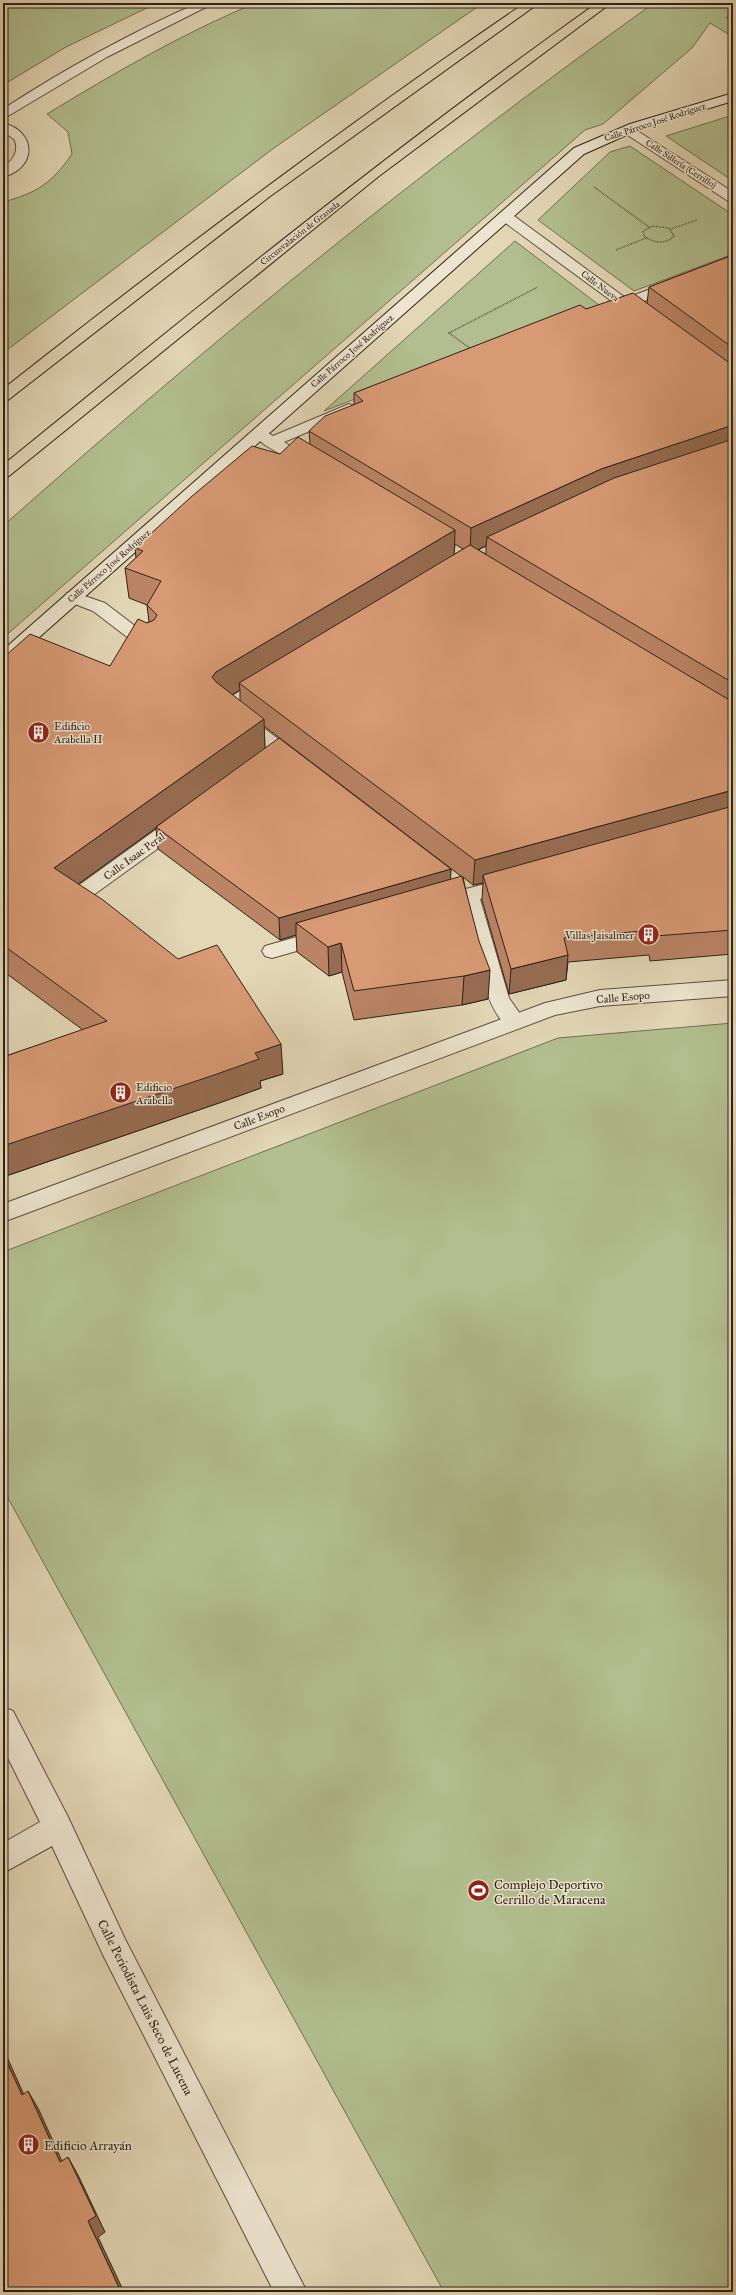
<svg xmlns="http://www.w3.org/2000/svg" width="736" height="2295" viewBox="0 0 736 2295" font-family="'IM FELL Great Primer',serif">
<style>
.green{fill:#b2be8f;stroke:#707053}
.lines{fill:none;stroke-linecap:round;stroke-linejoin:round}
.minor-casing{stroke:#5b4e3f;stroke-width:2}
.tertiary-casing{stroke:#5b4e3f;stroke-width:2}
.secondary-casing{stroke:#2e2117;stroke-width:2}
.motorway-casing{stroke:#2e2117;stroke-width:2}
.path{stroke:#2e2117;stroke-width:1.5;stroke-dasharray:0.5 1;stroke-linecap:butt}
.minor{fill:#ede5d0;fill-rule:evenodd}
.tertiary{fill:#ede5d0;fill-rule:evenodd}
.secondary{fill:#ede5d0;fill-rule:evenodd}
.motorway{fill:#e3d7b6;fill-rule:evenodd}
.wall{fill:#ba8465;stroke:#2e2117;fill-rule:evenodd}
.shaded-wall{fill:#976c52;stroke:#2e2117}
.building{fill:#d89a75;stroke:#2e2117}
.labels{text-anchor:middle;stroke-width:3;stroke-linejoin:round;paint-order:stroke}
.far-street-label{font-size:9px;fill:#2e2117;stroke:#ede5d0}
.poi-label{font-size:11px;fill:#2e2117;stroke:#ede5d0;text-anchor:start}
.street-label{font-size:11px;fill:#2e2117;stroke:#ede5d0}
.near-poi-label{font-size:13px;fill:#2e2117;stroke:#ede5d0;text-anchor:start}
.near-street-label{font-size:13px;fill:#2e2117;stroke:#ede5d0}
</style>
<rect width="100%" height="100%" fill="#e3d7b6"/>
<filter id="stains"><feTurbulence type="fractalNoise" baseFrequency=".005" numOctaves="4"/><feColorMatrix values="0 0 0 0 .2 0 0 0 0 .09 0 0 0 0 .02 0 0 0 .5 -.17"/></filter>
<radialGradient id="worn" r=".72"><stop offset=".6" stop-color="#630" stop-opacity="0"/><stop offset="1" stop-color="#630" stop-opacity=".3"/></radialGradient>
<!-- green -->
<path class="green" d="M3,3h154l-91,44 -63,38z
M255,3h228l-209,145 -271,205v-151c34,-9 49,-19 69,-48l-4,-22 -21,-18c67,-41 135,-80 208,-111z
M654,3h79v10l-7,5 7,-2v21l-23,-14 -18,25 -89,76 -18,6 -582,508v-112c208,-185 424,-361 651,-523z
M733,115v66l-67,-45z
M630,146l103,69v39l-99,37 -96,-71 72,-68z
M515,241l84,64 -275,106z
M733,1023v1269h-289l-441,-803v-237l555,-214z"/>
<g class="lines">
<defs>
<path id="minor" d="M198,3h16l-107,54 -104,62v-10c62,-40 127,-76 195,-106z
M3,123c35,9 33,46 0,54v-10c10,-6 17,-17 11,-28l-11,-7z
M628,125l105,67v10l-5,-1 -105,-69 -2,-3z
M733,258v9l-115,44 -5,1 -7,-4 2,-3z
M349,404l6,2 2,3 -2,3 -71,30 31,20 2,3 -2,3h-12l-38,-23 -14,-11 2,-3h12l8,5z
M73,592l32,11 51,39 3,4 -3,4 -6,2 -6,-2 -51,-39 -26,-10 -3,-4 3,-4z
M265,677l6,2 3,4 -3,4 -34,21 65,49 2,4 -2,4 -7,2 -7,-2 -69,-53 -3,-4 3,-4 40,-25z
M182,814l7,2 3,5 -3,5 -97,70 -7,2 -7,-2 -3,-5 3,-5 97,-70z
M512,877l7,2 3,5 -3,5 -39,10 29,99 16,23 -3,6c-4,1 -10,3 -14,0 -24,-17 -38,-95 -46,-123l-24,6 -7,-2 -3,-5 3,-5z
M325,929l7,2 3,5 -3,5 -60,17 -7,-2 -3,-5 3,-5z"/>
<path id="tertiary" d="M505,212l5,1 136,100 2,3 -2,3h-10l-136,-100 -2,-3 2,-3z
M733,980v16l-133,10 -45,9 -552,207v-18l542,-201 55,-13z
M3,1707l10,4 55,106 57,122 182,353h-33l-169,-333 -53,-113 -49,27v-30l37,-21 -37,-74z"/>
<path id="secondary" d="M733,93v8l-93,28 -56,25 -575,510 -6,2v-16l571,-502 56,-24z"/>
<path id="motorway" d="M525,3h14l-270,194 -261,203 -5,2v-13c170,-134 343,-264 522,-386z
M597,3h14l-232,173 -370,300 -6,2v-13c195,-159 389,-316 594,-462z"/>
</defs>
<!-- minor casing -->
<use href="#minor" class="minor-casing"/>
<!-- tertiary casing -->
<use href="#tertiary" class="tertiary-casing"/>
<!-- secondary casing -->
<use href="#secondary" class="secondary-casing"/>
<!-- motorway casing -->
<use href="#motorway" class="motorway-casing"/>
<!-- path -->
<path class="path" d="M594,187l55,40
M653,226l16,2 5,8c-9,9 -21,7 -30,0l-1,-5z
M671,229l26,-9
M616,250l30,-12
M471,349l-22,-16 89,-46"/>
<!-- minor -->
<use href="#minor" class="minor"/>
<!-- tertiary -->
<use href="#tertiary" class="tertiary"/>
<!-- secondary -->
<use href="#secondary" class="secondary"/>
<!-- motorway -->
<use href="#motorway" class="motorway"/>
</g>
<!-- wall -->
<path class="wall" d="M733,255v699l-83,7 -1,-6 -81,7 -2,18 -57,14 -27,-94 1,-17 -10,2 -10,-8 25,122 -26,6 -108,15 -12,-48 -13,4 -32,-24 -1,-17 -16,5 -122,-91 -2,-21 -78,56 205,190 -23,7 1,7 -42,15 -216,74v-120l80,-27 -80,-59v-313l107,8 37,-43 2,-1 -2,-17 -18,-7 -4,-30 11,-10 -1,-10 145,-94 30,-10 -1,-13 45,-26v-12l232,-84 61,-6 2,-16zM455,544l8,5 -9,6zM486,546v8l-8,-4zM240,690v11l-8,-6zM264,726l198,151 -12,3 1,-11 -186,-121z"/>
<!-- shaded-wall -->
<path class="shaded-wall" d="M733,425v22l-246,90 -1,9 -16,7 1,-25 130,-59z
M455,530l-1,31 -215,122 1,7 -22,13 -6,-26 4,-5z
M264,719l1,31 -109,77v1l-97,70 -5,-30z
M733,790v24l-250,61v8l-10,2 2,-25z
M451,869l-1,22 -154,32v12l-16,5 -1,-22z
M341,943l1,29 -13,4 -1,-29z
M568,955l-2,25 -57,14 2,-25z
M490,970l-2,29 -26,6 2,-29z
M281,1044l2,30 -23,7 1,7 -42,15 -216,74v-31l252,-93z
M3,2048l30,67 -11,-20 -19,-41z
M28,2091l11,19 31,69 -10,-17z
M68,2157l10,18 27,57 -7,5 26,55h-3l-33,-71z"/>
<!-- building -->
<path class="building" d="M733,255v93l-84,-61z
M633,293l98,71 2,1v60l-132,44 -130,59 -162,-97 16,-15 38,-15 -9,-8 226,-88 6,4z
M298,437l157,93 -239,142 -4,5 4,5 48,37 -210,149 49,32 75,59 39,-14 64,99 -26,9 4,6 -42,15 -214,72v-89l104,-36 -104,-76v-287l27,-24 80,32 28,-47 9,4 7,-3 3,-5 -10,-10 14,-24 -36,-13 18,-17 -8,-3 56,-51 61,-51 28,8z
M733,439v244l-246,-146 127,-59z
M470,545l261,156h2v89l-258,70 -236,-177z
M279,738l172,131 -172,49 -123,-91z
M733,806v124l-78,6 -2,-6 -89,8 4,17 -57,14 -28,-94z
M462,876l17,65 11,29 -26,6 -110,15 -13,-48 -13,4 -32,-24z
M3,2054l19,41 6,-4 32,71 8,-5 28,59 -8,5 33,71h-118z"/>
<!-- icons -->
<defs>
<symbol id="building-disc" viewBox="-11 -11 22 22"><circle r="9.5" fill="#8f2418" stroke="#ede5d0"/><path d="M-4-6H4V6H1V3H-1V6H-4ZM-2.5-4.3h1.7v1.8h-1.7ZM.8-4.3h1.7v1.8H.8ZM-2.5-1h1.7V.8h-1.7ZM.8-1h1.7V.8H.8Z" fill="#fff"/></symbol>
<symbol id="stadium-disc" viewBox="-11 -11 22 22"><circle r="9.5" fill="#8f2418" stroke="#ede5d0"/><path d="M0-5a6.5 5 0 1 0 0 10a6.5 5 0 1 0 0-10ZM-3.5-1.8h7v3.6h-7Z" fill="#fff"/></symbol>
</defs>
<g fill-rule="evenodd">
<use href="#building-disc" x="26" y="720" width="25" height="25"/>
<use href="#building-disc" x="636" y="922" width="25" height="25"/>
<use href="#building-disc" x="108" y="1080" width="25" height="25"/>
<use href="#stadium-disc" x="466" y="1878" width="25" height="25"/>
<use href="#building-disc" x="16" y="2132" width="25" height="25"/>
</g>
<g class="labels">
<!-- far-street labels -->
<g class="far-street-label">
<text transform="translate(655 122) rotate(-18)" y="3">Calle Párroco José Rodríguez</text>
<text transform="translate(681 164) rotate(33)" y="3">Calle Sillería (Cerrillo)</text>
<text transform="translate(300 233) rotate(-38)" y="3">Circunvalación de Granada</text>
<text transform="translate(600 286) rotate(37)" y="3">Calle Nueva</text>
<text transform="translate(352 351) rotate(-41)" y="3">Calle Párroco José Rodríguez</text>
<text transform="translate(109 566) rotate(-41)" y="3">Calle Párroco José Rodríguez</text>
</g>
<!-- poi labels -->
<g class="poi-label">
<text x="54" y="730">Edificio<tspan x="54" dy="13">Arabella II</tspan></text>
<text x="634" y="939" text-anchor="end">Villas Jaisalmer</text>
<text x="136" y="1091">Edificio<tspan x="136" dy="13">Arabella</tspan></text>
</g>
<!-- street labels -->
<g class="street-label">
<text transform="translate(134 856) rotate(-36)" y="4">Calle Isaac Peral</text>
<text transform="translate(623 997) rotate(-5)" y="4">Calle Esopo</text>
<text transform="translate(259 1117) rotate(-21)" y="4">Calle Esopo</text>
</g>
<!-- near-poi labels -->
<g class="near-poi-label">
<text x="494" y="1889">Complejo Deportivo<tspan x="494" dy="15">Cerrillo de Maracena</tspan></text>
<text x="44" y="2150">Edificio Arrayán</text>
</g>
<!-- near-street labels -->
<g class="near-street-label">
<text transform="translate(146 2007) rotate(63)" y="5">Calle Periodista Luis Seco de Lucena</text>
</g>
</g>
<!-- margin -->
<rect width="736" height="2295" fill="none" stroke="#e3d7b6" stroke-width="16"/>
<rect x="4" y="4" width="728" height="2287" fill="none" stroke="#2e2117" stroke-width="2"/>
<rect x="8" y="8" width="720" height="2279" fill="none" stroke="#2e2117"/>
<rect width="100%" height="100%" filter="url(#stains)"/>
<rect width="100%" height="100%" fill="url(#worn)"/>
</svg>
